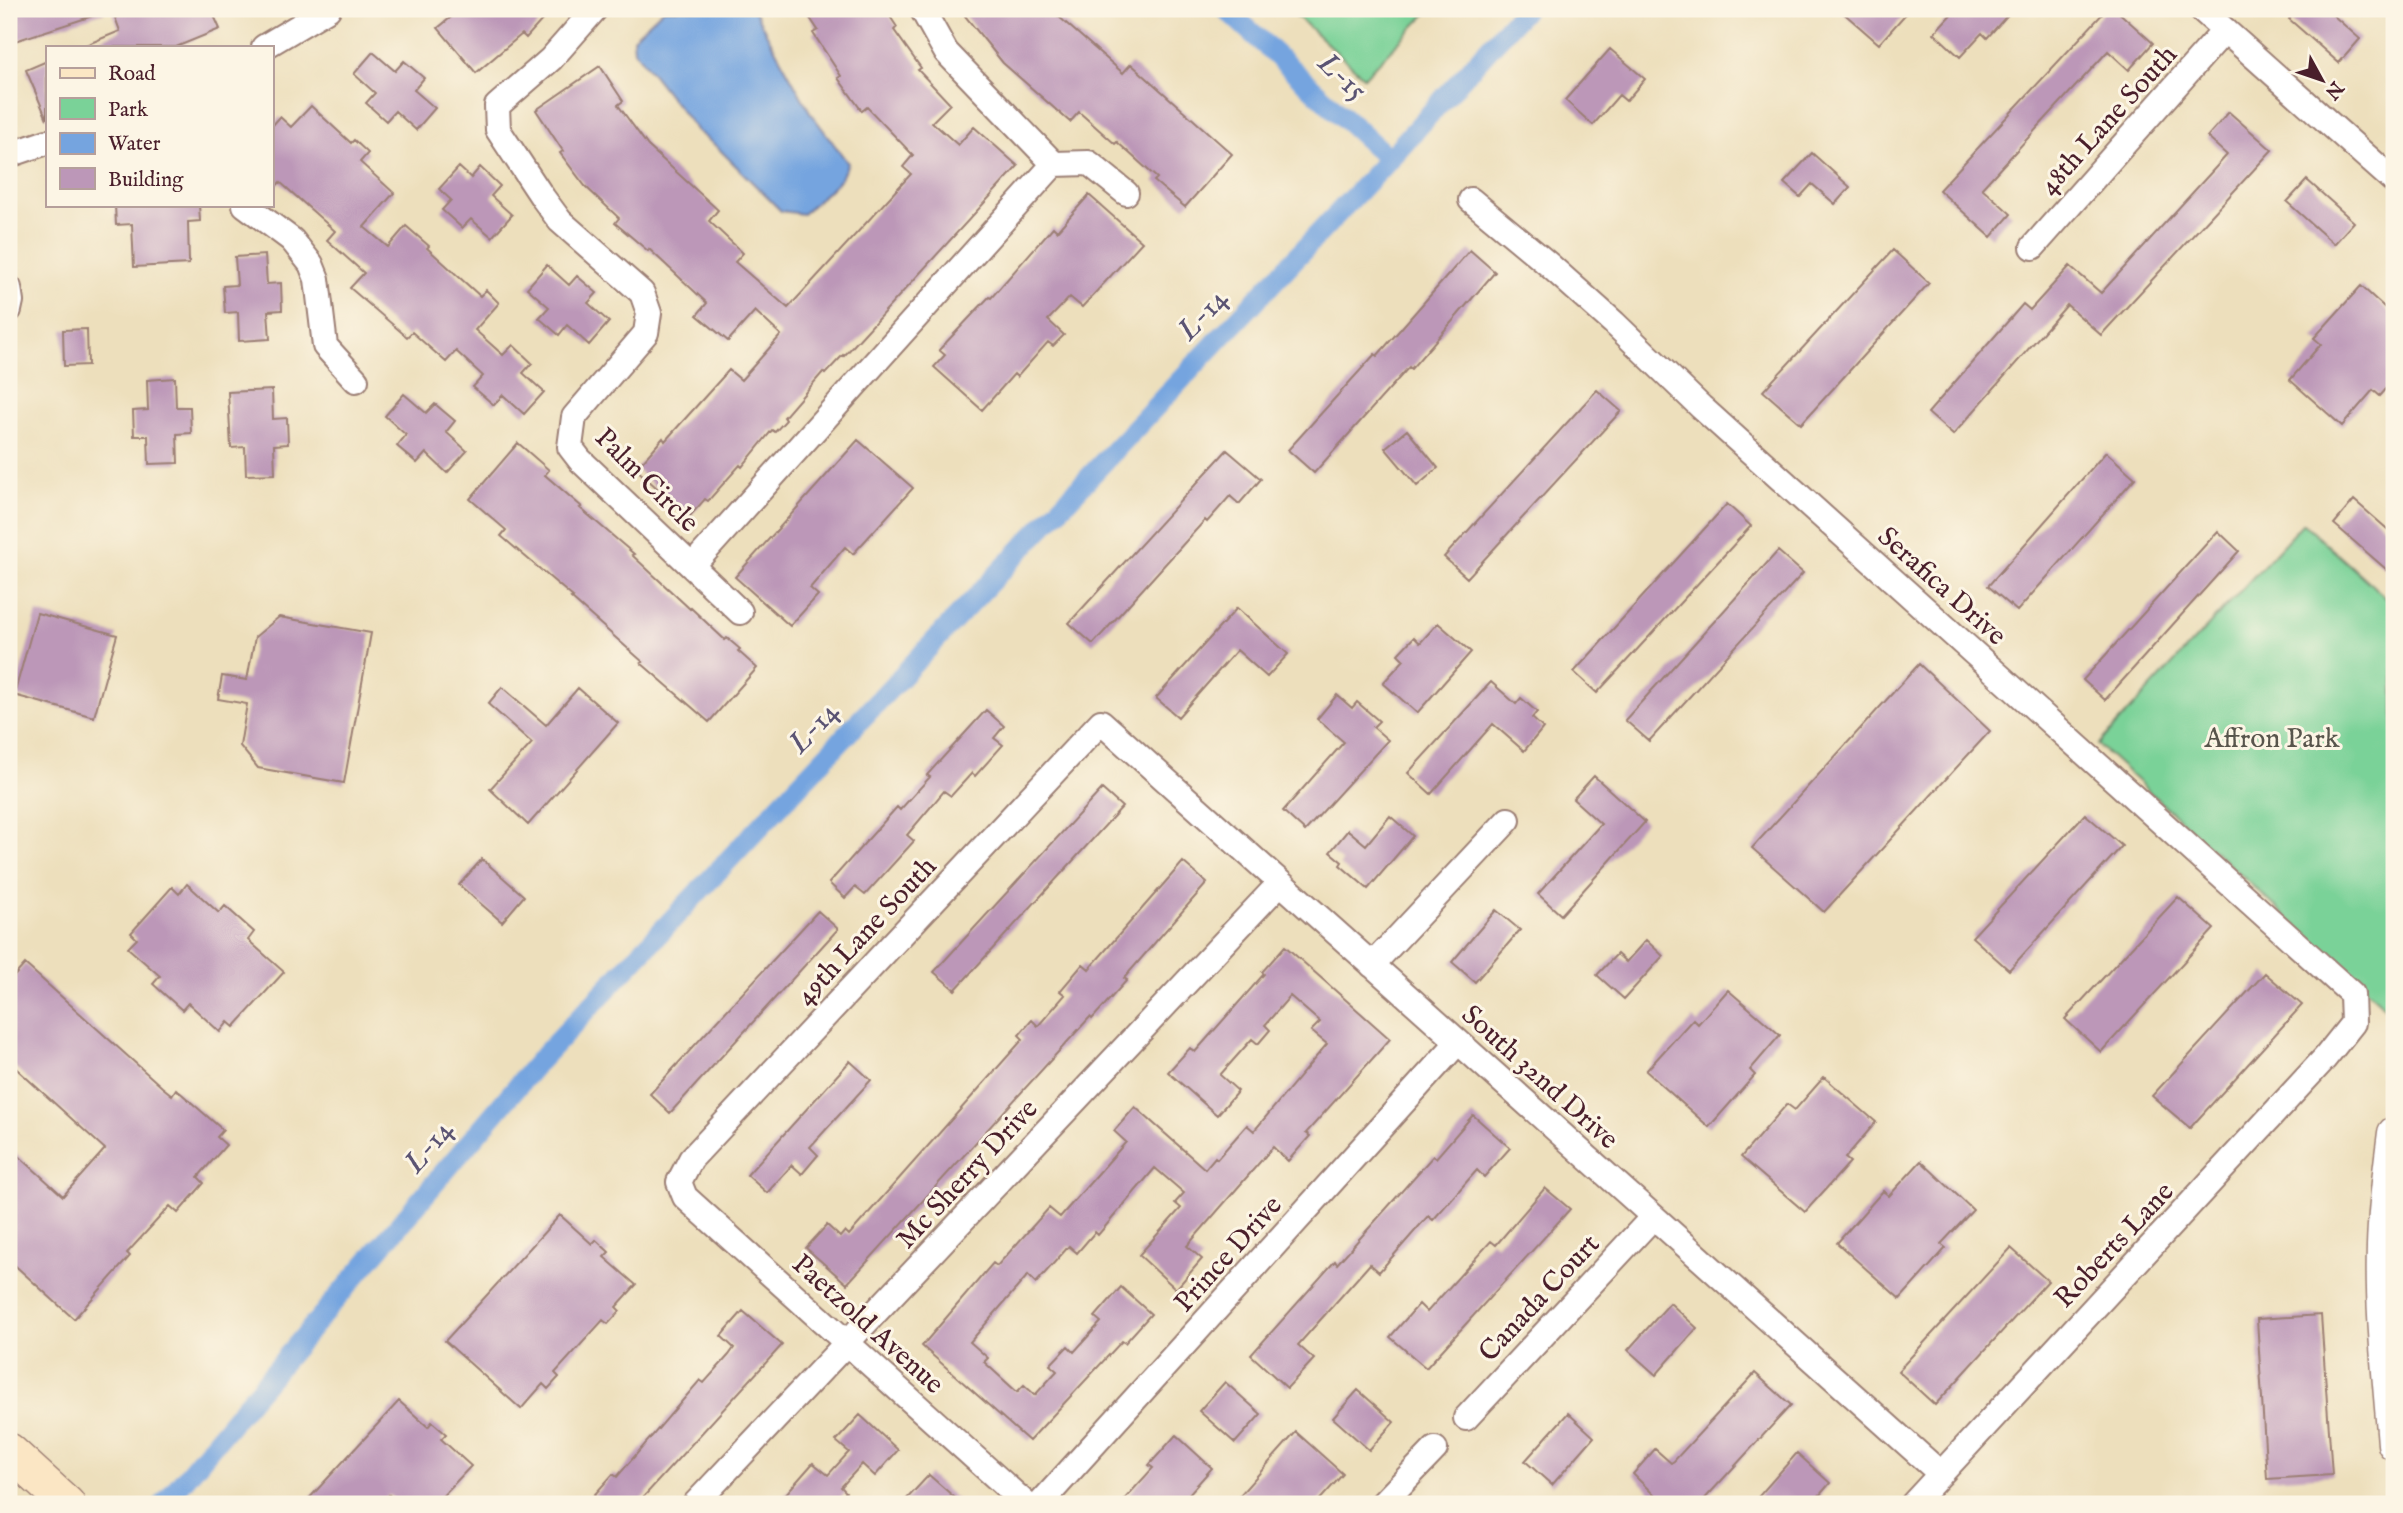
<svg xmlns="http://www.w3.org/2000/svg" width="2403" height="1513" viewBox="0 0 2403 1513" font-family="'IM FELL English',serif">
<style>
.green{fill:#7ad298;stroke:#627862;stroke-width:2}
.water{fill:#75a4df;stroke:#606285;stroke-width:2}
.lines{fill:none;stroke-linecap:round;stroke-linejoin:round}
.canal{stroke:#75a4df;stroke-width:21}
.building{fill:#bc97b8}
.minor-casing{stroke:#9c7f74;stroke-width:28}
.tertiary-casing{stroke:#9c7f74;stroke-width:35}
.secondary-casing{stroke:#9c7f74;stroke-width:38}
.minor{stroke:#fff;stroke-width:24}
.tertiary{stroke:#fff;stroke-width:32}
.secondary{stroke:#fbe6c4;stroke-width:35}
.labels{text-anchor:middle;stroke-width:6;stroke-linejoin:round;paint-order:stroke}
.street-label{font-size:28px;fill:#4a1f2b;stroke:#fcf5e5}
.park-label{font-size:28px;fill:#58554c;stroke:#fcf5e5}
.water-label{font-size:30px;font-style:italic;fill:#5b5473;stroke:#fcf5e5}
</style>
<rect width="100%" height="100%" fill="#fcf5e5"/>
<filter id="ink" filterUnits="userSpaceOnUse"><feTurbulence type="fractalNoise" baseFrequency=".0143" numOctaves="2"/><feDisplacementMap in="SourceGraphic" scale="14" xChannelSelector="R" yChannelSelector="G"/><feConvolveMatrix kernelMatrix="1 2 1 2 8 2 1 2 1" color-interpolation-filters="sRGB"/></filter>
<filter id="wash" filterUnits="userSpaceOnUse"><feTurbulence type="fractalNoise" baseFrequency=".00686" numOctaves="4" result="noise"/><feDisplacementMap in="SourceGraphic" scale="28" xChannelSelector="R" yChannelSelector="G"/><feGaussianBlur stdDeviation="1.57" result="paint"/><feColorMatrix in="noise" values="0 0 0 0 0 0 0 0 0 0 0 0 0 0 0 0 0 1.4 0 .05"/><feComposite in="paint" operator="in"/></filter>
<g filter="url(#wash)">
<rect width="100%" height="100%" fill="#eddfbc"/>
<!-- green -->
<path class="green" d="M1289,9h142l-67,68z
M2303,523l91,82v410l-296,-270z"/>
<!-- water -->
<path class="water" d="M664,9h89l57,103 38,51 -8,17 -37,34 -22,-3 -65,-65 -19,-15 -63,-81 -1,-12z"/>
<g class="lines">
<!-- canal -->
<path class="canal" d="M1226,9l163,150
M164,1504l81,-98 292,-343 852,-904 136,-150"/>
</g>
<g id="blocks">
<!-- building -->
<path class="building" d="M9,9h96v3l-96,31z
M112,9h99l9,20 -44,18h-95l39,-16z
M461,9h91l-26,29 -4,-4 -46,39 -38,-45z
M804,9h81l12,18 -3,3 27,38 -3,2 32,34 -18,18 26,23 16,-18 44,39 -174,190 -1,-1 -18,19 -2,-2 -39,45 2,3 -11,12 -3,-2 -30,37 -2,-2 -32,36 -3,-2 -16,18 -53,-48 27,-31 2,3 64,-71 12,10 40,-45 -26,-24 -27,30 -31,-26 10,-12 -58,-54 -1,2 -33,-28 4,-5 -34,-32 -25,-33 3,-2 -27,-41 64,-44 23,35 -5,4 30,41 70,64 -9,11 34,32 -8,9 53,46 123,-134 -8,-7 10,-12 -46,-48 -5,4 -24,-33 3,-2 -28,-43 5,-3z
M974,9h76l73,64 8,-9 101,90 -47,53 -31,-26 3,-3 -40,-36 -2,2 -36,-32 -9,10 -67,-59 -38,-47z
M1839,9h71l-31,35z
M1956,9h57l-26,29 -5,-5 -22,24 -26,-24z
M2107,9h8l38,34 -24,27 -21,-19 -126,137 29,26 -20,23 -52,-47z
M2298,9h28l34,30 -21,24 -50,-44z
M1610,49l35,30 -19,22 -7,-6 -26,30 -28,-25z
M373,52l22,19 9,-10 20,17 -10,12 21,18 -19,22 -21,-19 -9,10 -20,-18 9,-10 -21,-19z
M47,61v58l-21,-49z
M311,106l40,37 3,-3 14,13 -8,9 34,31 -30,34 24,20 18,-21 23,20 -2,2 53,48 6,-6 13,13 -24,27 28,25 10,-10 19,18 -9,10 21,19 -20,22 -21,-19 -9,10 -21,-18 10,-11 -27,-25 -10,11 -34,-30 -5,5 -57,-49 14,-15 -37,-33 8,-9 -55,-49 -9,10v-65l9,-10 11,10z
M2229,112l43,38 -171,185 -34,-30 -114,130 -25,-22 95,-109 7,6 40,-44 31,27 126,-138 -20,-18z
M1812,153l38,34 -15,17 -23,-20 -12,13 -16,-14z
M459,167l12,11 9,-11 20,19 -9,10 21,19 -20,22 -21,-18 -9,9 -20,-18 9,-10 -12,-11z
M2307,180l47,42 -20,22 -47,-42z
M1089,195l53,47 -60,65 -12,-10 -22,23 16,15 -11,11 -5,-4 -31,35 -3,-3 -32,36 -48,-43 11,-12 -6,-5 50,-53 2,1 62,-71 4,4z
M115,205h84l1,16 -12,1 1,42 -55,3 -2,-43 -16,1z
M1470,250l25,22 -84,97 -2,-2 -95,106 -26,-23 87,-96 2,2z
M1893,250l36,33 -128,141 -38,-33z
M265,255l2,29 14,-1 1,27 -14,1 2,28 -31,2 -1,-29 -13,1 -2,-27 14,-1 -2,-28z
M547,265l22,20 8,-9 20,17 -9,10 21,19 -20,23 -22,-20 -8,10 -20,-17 10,-11 -22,-19z
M2361,286l33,30v64l-14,16 -7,-6 -31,36 -52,-46 31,-36 -7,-6z
M87,329l1,36 -24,1 -1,-36z
M175,378l1,29h14l1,26 -14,1 1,29 -29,1 -1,-28h-14l-1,-25 15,-1 -1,-30z
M272,390l1,29 14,-1 1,26 -14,1 1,29 -29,1 -1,-28 -14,1 -3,-56z
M1597,390l24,21 -154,167 -23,-21z
M404,394l22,19 9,-9 20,17 -9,11 21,19 -20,22 -21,-20 -9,10 -20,-17 9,-11 -21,-19z
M1407,430l31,38 -21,18 -32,-38z
M858,440l55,48 -60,66 -8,-7 -35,41 8,7 -28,31 -55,-49z
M518,443l31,27 -4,5 37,32 -2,1 54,46 -2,1 58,54 1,-1 34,32 2,-2 13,11 -2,2 19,17 -48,54 -68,-59 2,-1 -72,-64 2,-1 -72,-61 5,-6 -36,-31z
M1227,450l34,29 -22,25 -9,-8 -23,26 -2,-2 -112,124 -24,-21z
M2106,452l29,26 -118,133 -29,-25z
M2354,500l40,35v41l-60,-52z
M1727,504l24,22 -154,167 -23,-21z
M2218,531l21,20 -134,149 -22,-20z
M1778,551l25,22 -154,168 -24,-21z
M1237,608l51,46 -21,23 -30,-27 -59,67 -22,-19z
M37,613l80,22 -23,82 -80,-22z
M279,617l92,16 -27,150 -86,-15 -18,-22 7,-42 -29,-5 4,-23 25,4 8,-43z
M1438,623l33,29 -54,61 -34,-30 21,-23 -6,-6 16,-17 6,6z
M1919,664l71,67 -166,181 -72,-64z
M1491,682l25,22 5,-6 16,14 -5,6 11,10 -19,23 -31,-27 -62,70 -23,-21z
M502,687l44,38 32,-37 40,35 -90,102 -38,-36 42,-46 -44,-39z
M1337,695l15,13 5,-6 22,19 -6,6 15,13 -83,91 -22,-20 61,-69 -27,-23z
M986,710l18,16 -10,12 9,7 -28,31 -3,-3 -21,23 -7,-5 -37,44 7,6 -49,54 -10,-8 -10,11 -16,-15 68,-76 3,3 30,-33 -3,-2z
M1594,776l51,46 -84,93 -23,-21 63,-70 -28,-25z
M1102,789l20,18 -167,183 -21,-18z
M2085,814l37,32 -113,124 -37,-33z
M1390,816l23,20 -45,53 -28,-24 2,-3 -12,-10 18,-22 18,15z
M482,859l42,37 -22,26 -43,-37z
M1183,862l24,21 -83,95 3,2 -35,39 -2,-2 -243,267 -41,-36 21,-23 13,12 5,-6 4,4 174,-196 -4,-4 13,-15 6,6 27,-31 -5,-4 23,-27 6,5z
M187,884l32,29 6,-7 29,26 -6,8 36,32 -50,55 -6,-5 -8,10 -32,-29 -6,7 -29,-26 7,-8 -32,-28 9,-9 -6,-6 41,-46 7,7z
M2178,897l36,32 -113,123 -36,-33z
M1496,910l24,20 -45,52 -23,-20z
M818,911l20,18 -168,184 -20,-19z
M1646,940l17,16 -39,43 -27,-24 20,-21 9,8z
M1285,946l105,93 -84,94 4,3 -22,25 -15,-14 -86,99 15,13 -26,30 -37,-34 42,-47 -6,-5 9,-10 -29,-25 -57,67 -3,-3 -18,21 -8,-7 -33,37 -8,-8 -58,67 18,16 -4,4 33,30 7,-7 11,10 22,-24 -7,-6 18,-19 6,6 27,-30 -6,-5 26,-30 30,27 -26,29 -3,-2 -93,100 -107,-95 71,-83 4,3 52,-58 11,9 66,-75 -12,-11 21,-24 70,62 10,-12 2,2 30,-34 7,6 73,-87 -16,-13 9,-9 -30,-26 -25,29 5,5 -12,14 -6,-5 -32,36 18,16 -21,24 -49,-43 22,-24 5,4 69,-78 -2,-2z
M25,964l137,123 10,8 4,-6 47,41 -6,7 9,8 -28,32 6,6 -26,30 -8,-7 -43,47 3,3 -56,63 -65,-59v-113l54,49 42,-47 -96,-87v-80z
M2265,973l37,32 -112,123 -38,-32z
M1728,990l52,45 -30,35 5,5 -46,52 -63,-56 47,-52 5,5z
M850,1061l21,19 -61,67 8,8 -16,19 -10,-9 -25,28 -20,-18z
M1824,1077l52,45 -31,36 5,4 -45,50 -64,-55 46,-53 8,6z
M1473,1115l37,33 -26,29 -7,-7 -44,50 -5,-4 -49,56 -9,-8 -72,81 16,14 -27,29 -36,-33 84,-94 2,3 96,-108 3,2z
M1921,1161l52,49 -32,34 5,4 -46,51 -63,-56 46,-52 6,5z
M1545,1188l25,21 -144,159 -36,-31 29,-33 8,8 64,-71 5,4z
M560,1215l32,29 4,-4 13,12 -5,5 32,28 -20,22 4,4 -12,13 -5,-4 -48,53 4,4 -11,12 -5,-5 -22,25 -76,-68z
M2011,1248l37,33 -113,124 -37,-34z
M1670,1303l27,25 -41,47 -28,-25z
M743,1311l39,34 -145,159h-51l27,-30 4,3 83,-97 4,3 25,-28 5,-7 -13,-12z
M2321,1315l11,160 -65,4 -10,-160z
M1755,1373l36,32 -91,99h-37l-30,-30 22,-25 16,14 3,-2z
M1225,1382l36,32 -26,29 -36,-32z
M1358,1390l36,32 -25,28 -36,-32z
M399,1401l29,26 4,-5 14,12 -5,5 30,27 -36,38h-36l-10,-9 -9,9h-76z
M1568,1413l26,24 -42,48 -27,-24z
M860,1415l38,35 -23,26 -13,-12 -21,23 5,5 -10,12h-59l36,-41 15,12 21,-23 -13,-11z
M1296,1432l47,42 -27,30h-84z
M1176,1435l36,33 -32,36h-60l33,-36 -4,-3z
M1797,1453l33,30 -18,21h-60z
M929,1475l33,29h-60z"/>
</g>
</g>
<g filter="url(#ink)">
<use href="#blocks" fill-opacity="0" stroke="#9c7f74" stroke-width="2"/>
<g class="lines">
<defs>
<path id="minor" d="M595,9l-44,50 -54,47 1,24 45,68 17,23 82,72 7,20 -3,20 -72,84 -4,30 10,13 160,152
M922,9l24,43 108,112
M2201,9l193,172
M264,47l64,-38
M9,155l38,-13
M1471,200l77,64 66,59 87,84 651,587 1,29 -28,35 -412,446
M245,205l47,35 19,24 6,15 8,67 31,34
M2033,247l192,-217
M9,288l2,13 -2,9
M692,566l362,-402 35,-1 37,30
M1372,965l136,-145
M1466,1418l187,-201
M695,1504l585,-621
M1026,1504l-341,-307 -6,-15 12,-23 410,-437 840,752
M1040,1504l418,-462
M1382,1504l53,-55"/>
<path id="tertiary" d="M2394,1133c-5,38 -10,75 -11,113 -2,66 6,132 11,198"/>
<path id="secondary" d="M9,1451l58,53"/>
</defs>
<!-- minor casing -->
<use href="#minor" class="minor-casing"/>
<!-- tertiary casing -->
<use href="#tertiary" class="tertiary-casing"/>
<!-- secondary casing -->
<use href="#secondary" class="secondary-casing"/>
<!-- minor -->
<use href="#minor" class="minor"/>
<!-- tertiary -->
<use href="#tertiary" class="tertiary"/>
<!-- secondary -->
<use href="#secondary" class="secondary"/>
</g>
</g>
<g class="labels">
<!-- street labels -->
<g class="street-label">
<text transform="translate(2107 119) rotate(-48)" y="10">48th Lane South</text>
<text transform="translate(648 479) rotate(45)" y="10">Palm Circle</text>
<text transform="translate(1943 585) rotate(42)" y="10">Serafica Drive</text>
<text transform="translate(865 930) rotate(-47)" y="10">49th Lane South</text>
<text transform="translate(1541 1076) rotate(42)" y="10">South 32nd Drive</text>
<text transform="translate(966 1173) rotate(-47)" y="10">Mc Sherry Drive</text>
<text transform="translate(2113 1244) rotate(-47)" y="10">Roberts Lane</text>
<text transform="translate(1227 1253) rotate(-48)" y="10">Prince Drive</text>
<text transform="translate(1538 1297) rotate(-47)" y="10">Canada Court</text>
<text transform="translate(869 1323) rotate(42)" y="10">Paetzold Avenue</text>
</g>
<!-- park labels -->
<g class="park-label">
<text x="2272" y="747">Affron Park</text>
</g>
<!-- water labels -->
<g class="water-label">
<text transform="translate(1343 76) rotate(43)" y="10">L-15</text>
<text transform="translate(1202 314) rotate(-47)" y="10">L-14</text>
<text transform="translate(813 727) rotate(-47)" y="10">L-14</text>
<text transform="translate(428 1146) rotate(-50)" y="10">L-14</text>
</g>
</g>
<!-- margin -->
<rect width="2403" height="1513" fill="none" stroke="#fcf5e5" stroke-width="35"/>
<!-- legend -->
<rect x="46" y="46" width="228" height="161" fill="#fcf5e5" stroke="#b59f9b" stroke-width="2"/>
<rect x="60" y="68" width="35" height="10" fill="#fbe6c4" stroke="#b59f9b" stroke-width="2"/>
<text x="108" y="80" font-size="21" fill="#4a1f2b">Road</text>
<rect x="60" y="98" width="35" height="21" fill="#7ad298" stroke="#b59f9b" stroke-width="2"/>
<text x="108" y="116" font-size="21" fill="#4a1f2b">Park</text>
<rect x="60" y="133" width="35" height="21" fill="#75a4df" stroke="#b59f9b" stroke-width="2"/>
<text x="108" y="150" font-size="21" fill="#4a1f2b">Water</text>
<rect x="60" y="168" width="35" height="21" fill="#bc97b8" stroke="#b59f9b" stroke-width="2"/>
<text x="108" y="186" font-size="21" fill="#4a1f2b">Building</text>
<!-- north arrow -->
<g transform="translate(2322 80) rotate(130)" stroke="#fcf5e5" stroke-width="5" paint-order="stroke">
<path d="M0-5L12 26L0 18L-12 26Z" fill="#4a1f2b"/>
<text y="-10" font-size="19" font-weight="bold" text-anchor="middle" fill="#4a1f2b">N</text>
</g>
</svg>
